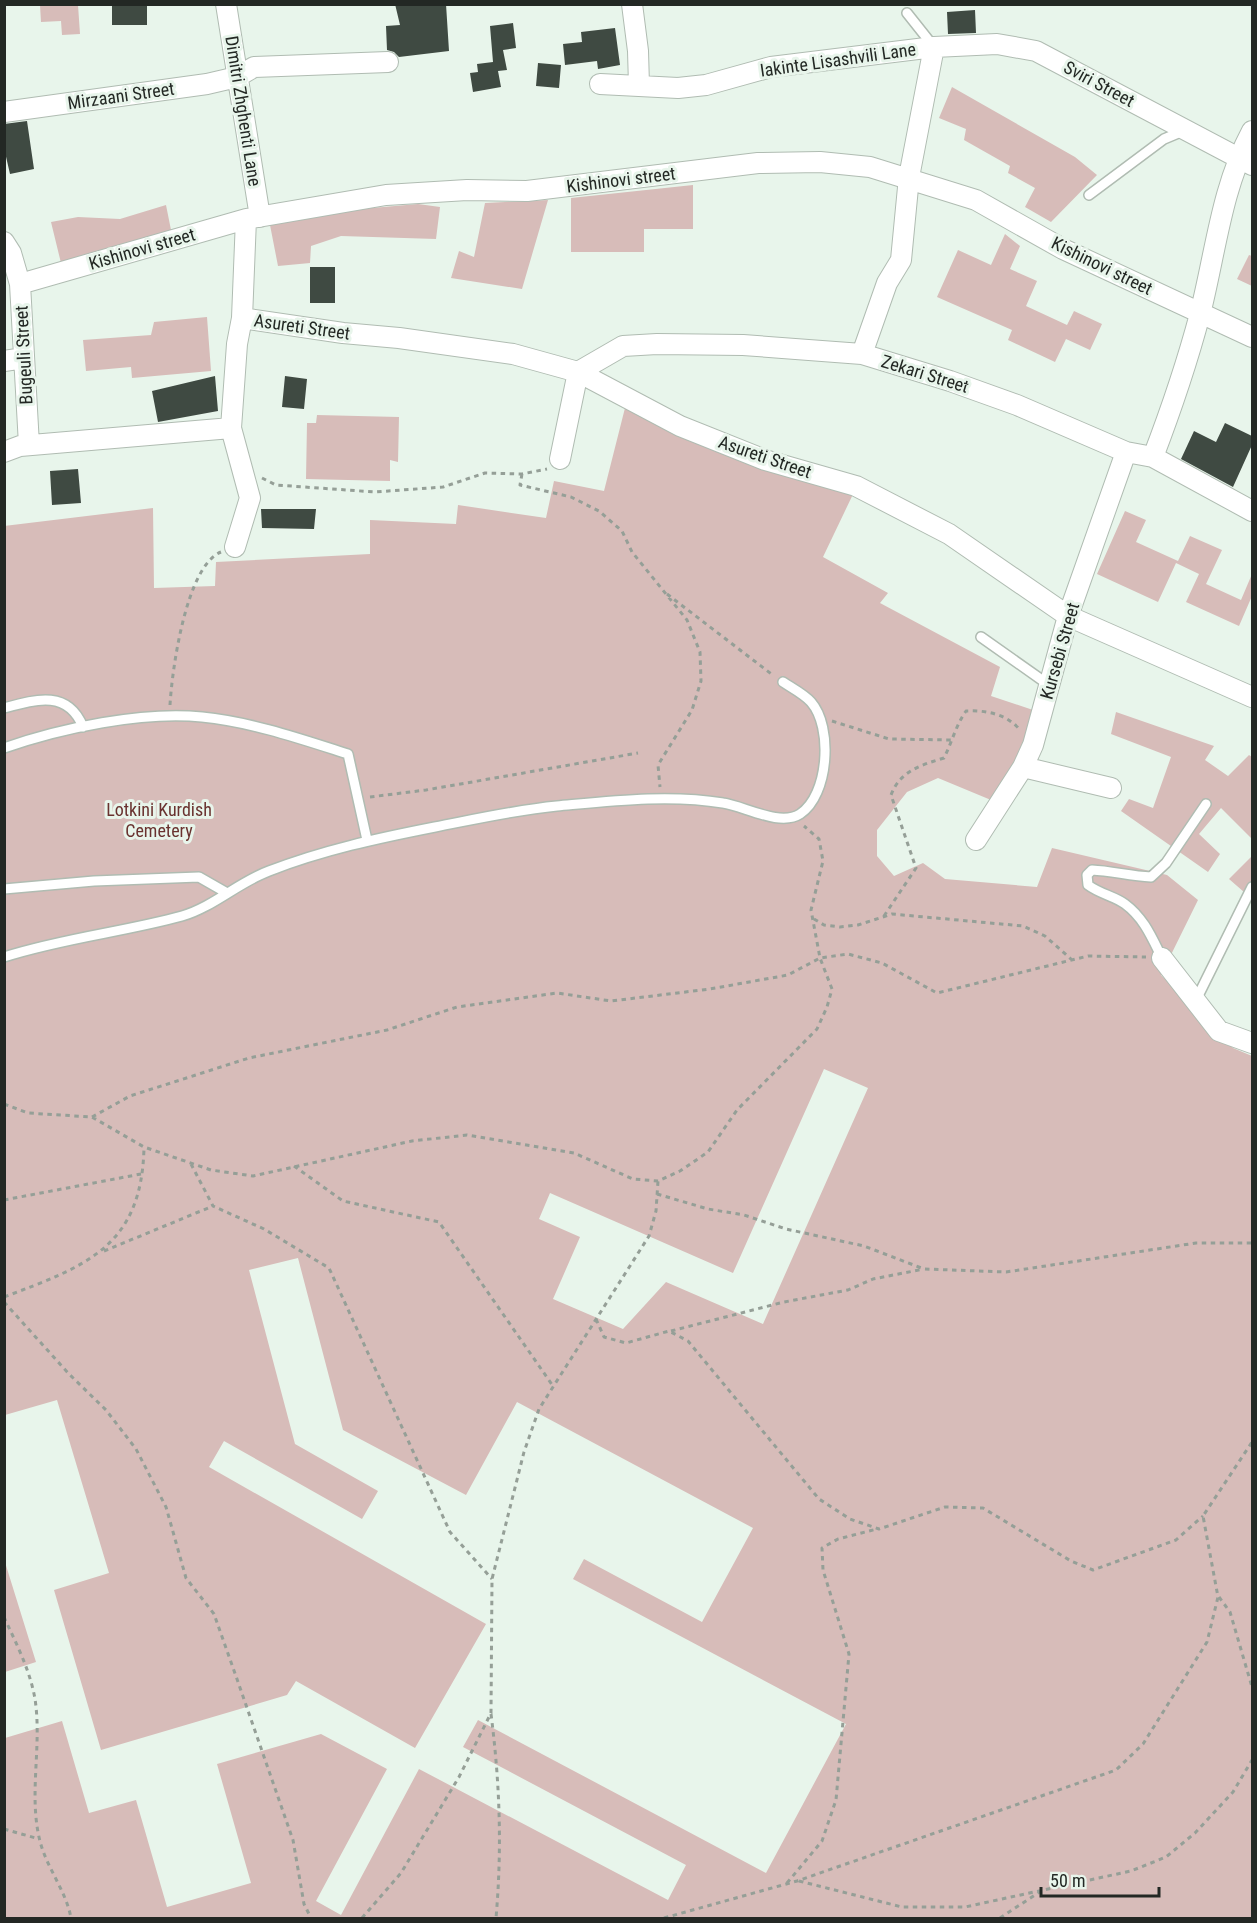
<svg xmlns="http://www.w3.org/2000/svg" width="1257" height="1923" viewBox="0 0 1257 1923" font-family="'Roboto Condensed',sans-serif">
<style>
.green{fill:#d7bcb9;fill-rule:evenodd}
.building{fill:#3f4a42}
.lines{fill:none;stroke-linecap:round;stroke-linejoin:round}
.service-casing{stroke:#b0bcb2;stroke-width:12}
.minor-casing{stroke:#b0bcb2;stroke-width:22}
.path{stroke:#959f97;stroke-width:3;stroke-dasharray:4.5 4.5;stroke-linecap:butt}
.service{stroke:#fff;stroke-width:9}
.minor{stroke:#fff;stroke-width:20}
.labels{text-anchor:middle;stroke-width:6;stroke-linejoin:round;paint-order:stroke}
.street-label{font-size:18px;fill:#232824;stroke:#e8f5eb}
.park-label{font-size:18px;fill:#69322f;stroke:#e8f5eb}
</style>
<rect width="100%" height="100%" fill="#e8f5eb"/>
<!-- green -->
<path class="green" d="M40,5h38l2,29 -18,1 -1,-14 -20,1z
M952,87l123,70 22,18 -46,47 -26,-15 10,-19 -27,-15 2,-7 -46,-26 2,-11 -27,-11z
M693,185v44h-49v23h-73v-54z
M548,200l-26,89 -71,-11 8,-27 15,6 11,-54z
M418,204l22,3 -4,32 -95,-3 -30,10 -1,17 -32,3 -8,-41 67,-14z
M166,205l5,25 -110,33 -10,-41 27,-5 42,2z
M1005,234l15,12 -10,23 27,12 -11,25 41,19 7,-14 28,13 -12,26 -24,-11 -11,23 -47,-22 4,-10 -75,-33 21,-47 33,15z
M1249,255l3,1v30l-15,-7z
M207,317l4,54 -79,7 -1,-11 -45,4 -3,-31 68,-5 3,-13z
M626,404l229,86 -32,67 65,36 -8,10 120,64 -9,29 42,14 -9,41 -33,49 -53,-22 -31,14 -30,38v26l17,20 29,-13 22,16 92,8 15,-39 115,27 31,25 -37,75 72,73 19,8v862h-1247v-180l57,-17 27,92 47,-13 31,107 84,-24 -34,-119 104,-30 66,35 -71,132 25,14 78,-146 249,131 18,-35 -223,-118 15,-27 288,153 80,-149 -273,-145 11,-20 118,63 51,-94 -236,-126 -51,93 -123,-65 -45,-172 -49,12 46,174 83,47 -16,28 -138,-78 -15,26 277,157 -71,124 -119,-67 -9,14 -186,55 -47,-160 55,-17 -52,-173 -52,15 -1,-889 149,-18 1,80 61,-2 1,-24 154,-8v-34l86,4 2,-19 88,13 8,-37 50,10zM824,1069l44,19 -105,236 -97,-42 -43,47 -70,-30 27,-62 -41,-18 11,-26 183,80z
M317,415l82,2 -1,45 -8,-2v21l-84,-2 1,-56h9z
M1125,511l21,9 -10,22 42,19 12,-25 32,14 -16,34 35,16 11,-26v22l-13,30 -53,-24 13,-28 -23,-11 -18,39 -61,-28z
M1116,712l98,34 -9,14 23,16 21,-21 3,2v82l-31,-31 -22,26 21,20 -12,18 -87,-61 8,-12 24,9 18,-51 -60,-23z
M1252,856v43l-23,-20z
M4,1559l32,103 -31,10h-1z"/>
<!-- building -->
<path class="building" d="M112,4h35v21h-35z
M395,4h51l3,47 -50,6 -5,-5 -7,-2 -1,-24 14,-1z
M975,10l1,23 -28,1 -1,-22z
M513,23l3,25 -13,2 4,20 -9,1 3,16 -28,5 -3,-19 8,-1 -1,-8 16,-2 -3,-36z
M615,28l5,37 -22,4 -1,-8 -32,4 -2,-21 19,-2 -1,-10z
M538,63l23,2 -2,23 -23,-2z
M27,121l7,48 -24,5 -6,-26v-24z
M310,267h25v36h-25z
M215,376l3,35 -60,11 -6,-31z
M285,376l22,3 -3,30 -22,-2z
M1225,423l27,13v9l-19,42 -52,-28 13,-28 22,11z
M78,469l3,34 -29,2 -2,-34z
M261,509h55l-2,20 -52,-1z"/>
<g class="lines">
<defs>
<path id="service" d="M907,13l27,34
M1089,195l75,-56 19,-8
M981,637l68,48
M4,708c33,-9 64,-18 79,19
M4,748c57,-20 139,-37 198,-31 50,5 99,22 146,37l19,86
M4,889l90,-8 105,-4 28,16
M4,957c59,-19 120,-25 178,-41 31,-9 57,-34 87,-45 54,-21 110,-33 166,-44 41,-8 80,-17 122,-21 54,-5 112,-12 166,-3 21,3 57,24 77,11 29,-19 33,-87 11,-112 -7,-8 -19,-14 -28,-20
M1162,958c-10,-20 -18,-40 -37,-54 -11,-8 -25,-10 -37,-19l-1,-10 5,-5c20,1 38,6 59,7l15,-14 40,-59
M1196,1000l56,-113"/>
<path id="minor" d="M226,4l34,213
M632,4l6,47 1,34
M600,84l78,4 28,-3 65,-18 163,-20 63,-3 39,7 216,114
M4,112l203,-28 30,-7 17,-10 134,-5
M4,242l7,11 9,31 9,161
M20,284l226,-65 140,-24 81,-5 60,1 231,-28 62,-1 50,5 106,33 87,49 189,88
M242,318l101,15 56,5 114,16 65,18 102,54 85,34 91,26 93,48 119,82 184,81
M862,354l25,-71 14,-23 8,-83 25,-130
M4,361l20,-3
M4,452l16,-6 211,-18
M1153,457c18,-47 34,-94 47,-143 16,-63 21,-125 52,-183
M560,459l18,-87 45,-26 34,-2 86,1 119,9 88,27 67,24 109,47 27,5 99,54
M235,547l15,-49 -19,-70 6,-84 5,-26 4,-99
M1023,767l88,21
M976,840l47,-73 10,-22 35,-129 58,-164
M1162,958l57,73 33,12"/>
</defs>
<!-- service casing -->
<use href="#service" class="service-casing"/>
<!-- minor casing -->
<use href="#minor" class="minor-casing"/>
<!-- path -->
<path class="path" d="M522,474l-2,11 51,12 28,14 23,20 10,21 55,68 13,32 1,29 -9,29 -34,55 2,22
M262,478l14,7 99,7 68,-5 42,-14 37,1 25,-5
M667,594l107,82
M170,705c2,-35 16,-139 51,-153
M832,721l57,18 64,1
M370,797l56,-7 212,-37
M884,916l32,-48 -25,-73c9,-24 30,-30 53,-37 8,-16 12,-33 22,-47 20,-1 41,3 54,19
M814,919l10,6 16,2 18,-2 34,-11 131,12 22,10 27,24
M4,1104l24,9 64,4 52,30 67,23 42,6 159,-35 55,-6 107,18 59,26 25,2 22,-10 28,-19 29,-42 80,-81 10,-22 5,-18 -12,-31 -9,-48 12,-49 -4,-22 -15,-13
M92,1117l38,-21 119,-38 138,-28 70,-23 100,-14 54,8 99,-12 78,-14 32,-17 28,-4 34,9 55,30 151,-37 58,1
M191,1164l22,42 51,23 65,39 121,264 42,47
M294,1166l49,35 96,21 114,164
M657,1194l51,15 36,6 42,14 78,17 60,23 82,3 190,-29h56
M4,1200l137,-26
M104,1251l109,-45
M4,1297c82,-31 138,-50 140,-150
M4,1302l65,72 37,36 30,39 30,58 20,71 28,36 23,65 56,161 11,64 7,14
M596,1319l8,18 22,6 43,-12 19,10 131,158 31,20 29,10 66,-22 38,1 88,53 22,9 83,-30 27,-24
M671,1331l113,-29 64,-12 25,-11 51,-10
M1219,1597l11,15 22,75
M4,1617c12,26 26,53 31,82 7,46 -6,93 4,138 6,29 27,53 32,81
M491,1714c9,70 11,135 5,204
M4,1829l35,10
M799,1881l103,26h63l166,-36 35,-14 29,-24 38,-41 19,-32
M787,1883l35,-42 14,-41 13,-146 -26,-84 -1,-22 16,-9 39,-10
M362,1918l39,-45 58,-96 32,-64 1,-134 32,-127 15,-43 110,-173 7,-25 2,-30
M664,1918l133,-37 319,-111 27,-26 64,-102 11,-45 -15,-81 49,-74
M1000,1918l44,-29"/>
<!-- service -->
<use href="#service" class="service"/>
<!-- minor -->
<use href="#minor" class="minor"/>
</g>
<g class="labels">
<!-- street labels -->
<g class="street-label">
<text transform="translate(838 60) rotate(-8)" y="6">Iakinte Lisashvili Lane</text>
<text transform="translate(1099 84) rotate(28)" y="6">Sviri Street</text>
<text transform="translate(121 96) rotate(-8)" y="6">Mirzaani Street</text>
<text transform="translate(243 111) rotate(81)" y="6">Dimitri Zhghenti Lane</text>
<text transform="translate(621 180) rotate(-7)" y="6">Kishinovi street</text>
<text transform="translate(142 249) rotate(-16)" y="6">Kishinovi street</text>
<text transform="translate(1102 266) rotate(26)" y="6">Kishinovi street</text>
<text transform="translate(302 327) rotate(8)" y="6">Asureti Street</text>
<text transform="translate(24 355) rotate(-93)" y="6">Bugeuli Street</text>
<text transform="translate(925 374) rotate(17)" y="6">Zekari Street</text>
<text transform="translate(765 457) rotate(19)" y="6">Asureti Street</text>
<text transform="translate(1060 651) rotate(-74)" y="6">Kursebi Street</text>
</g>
<!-- park labels -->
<g class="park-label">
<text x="159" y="816">Lotkini Kurdish<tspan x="159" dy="21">Cemetery</tspan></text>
</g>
</g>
<!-- border -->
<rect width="1257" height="1923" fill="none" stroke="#232824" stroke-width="12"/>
<!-- scale -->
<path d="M1041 1887v9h118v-9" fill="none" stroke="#232824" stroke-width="3"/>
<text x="1050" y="1887" font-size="18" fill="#232824" stroke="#e8f5eb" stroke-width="4.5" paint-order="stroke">50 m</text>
</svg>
